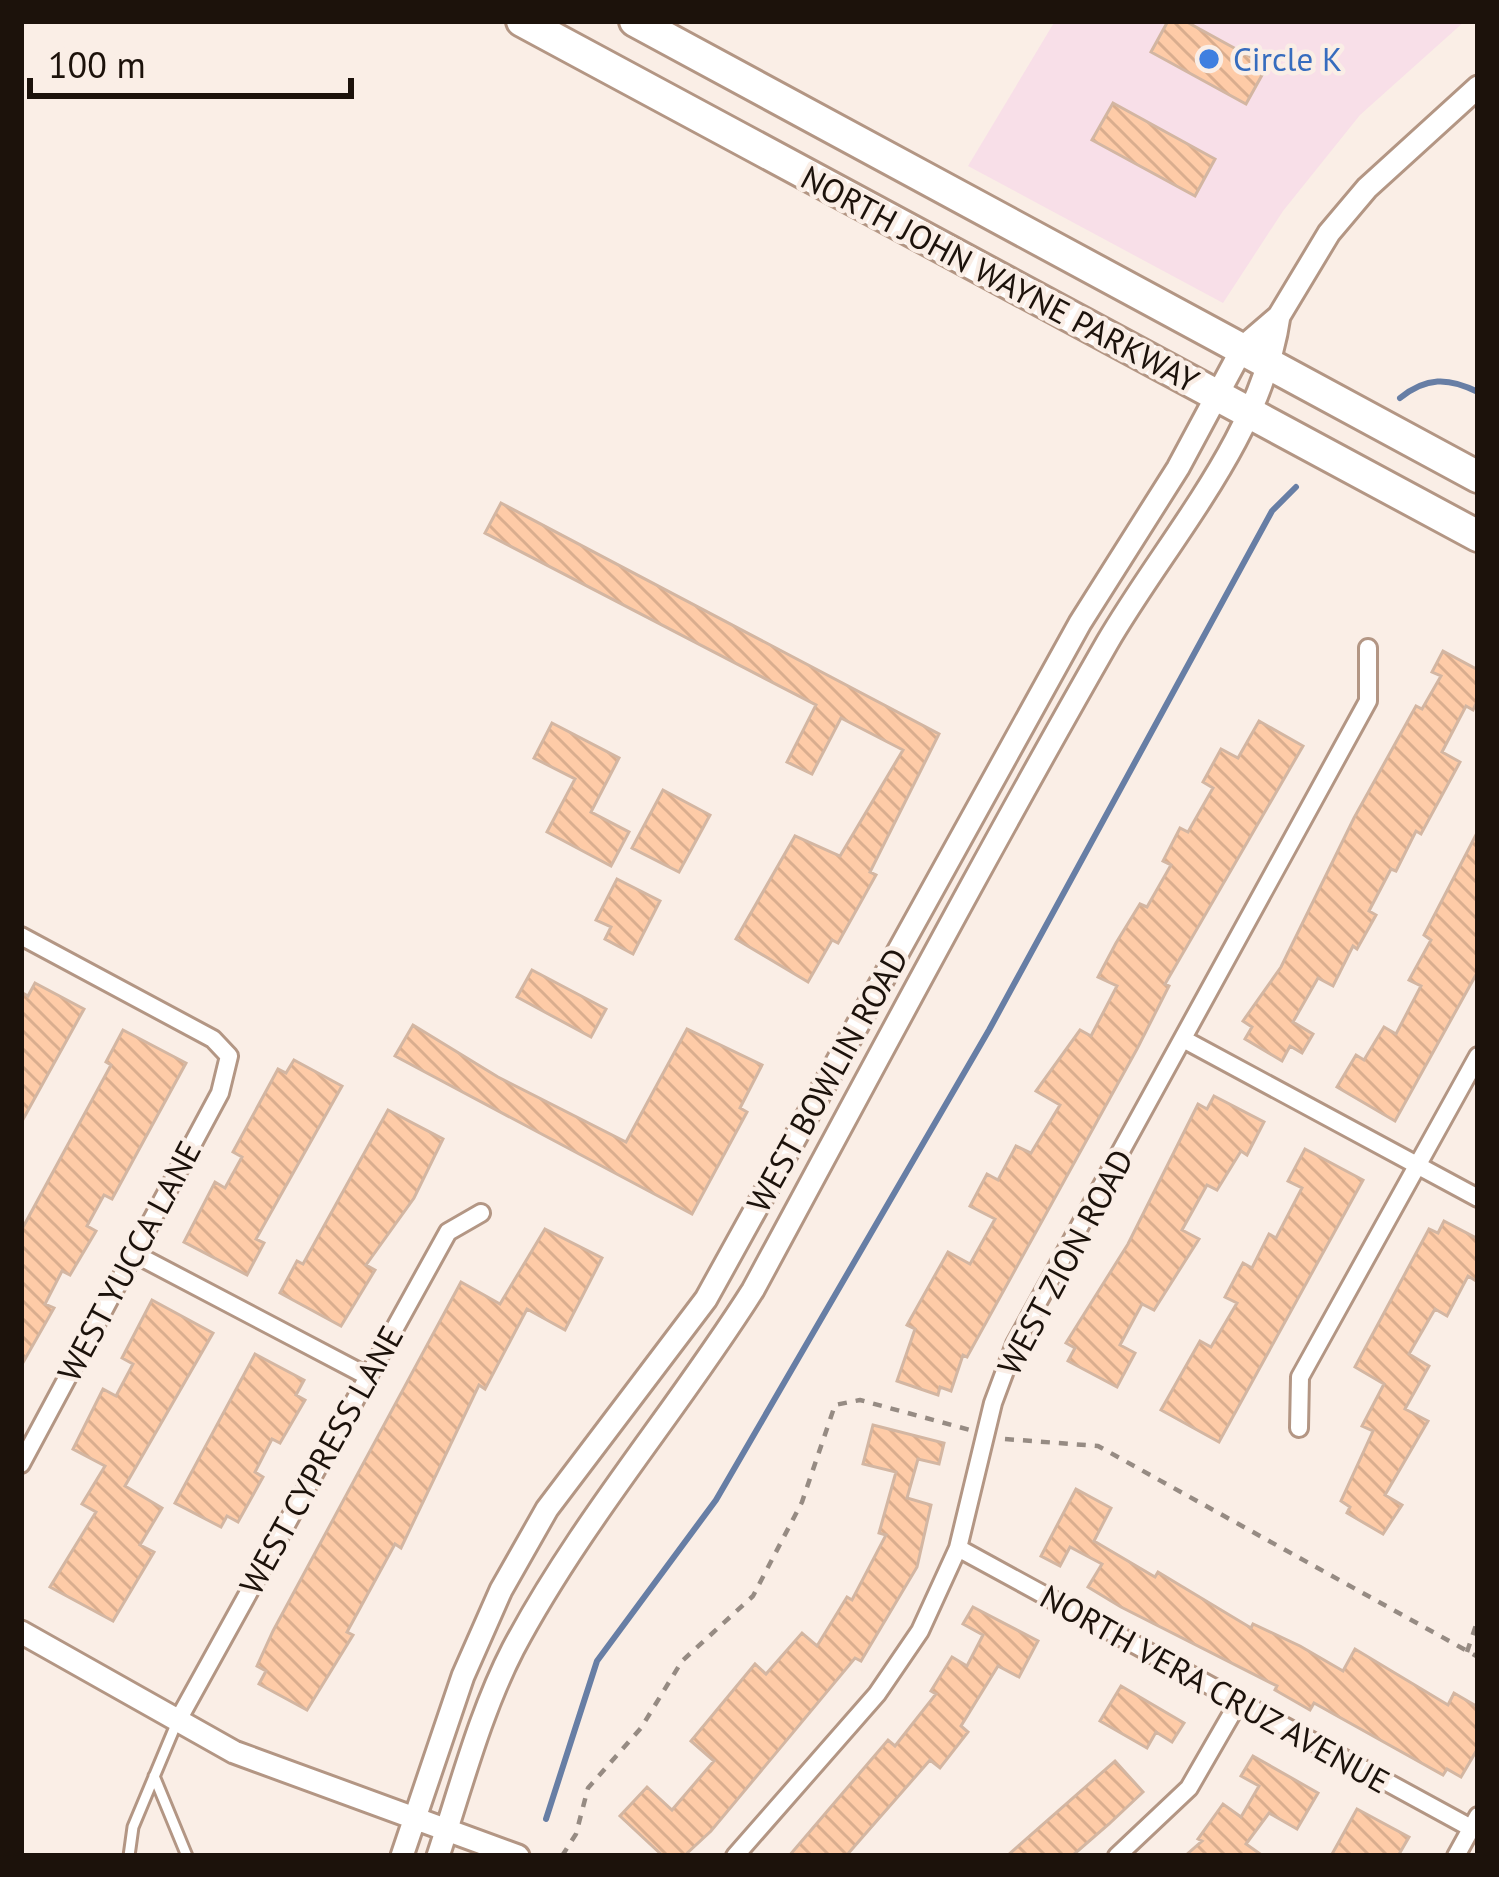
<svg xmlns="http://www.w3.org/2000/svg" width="1499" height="1877" viewBox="0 0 1499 1877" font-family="'PT Sans',sans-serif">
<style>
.commercial{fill:#f8dfe8}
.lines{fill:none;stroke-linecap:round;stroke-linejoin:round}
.stream{stroke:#677ea5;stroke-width:6}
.building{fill:url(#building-back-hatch);stroke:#d3b6a2;stroke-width:3}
.service-casing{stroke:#b39684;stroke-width:15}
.minor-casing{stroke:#b39684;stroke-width:22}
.tertiary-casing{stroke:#b39684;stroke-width:27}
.trunk-casing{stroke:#b39684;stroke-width:36}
.path{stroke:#968b83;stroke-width:4.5;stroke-dasharray:9 9;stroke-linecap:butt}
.service{stroke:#fff;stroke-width:9}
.minor{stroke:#fff;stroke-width:16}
.tertiary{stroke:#fff;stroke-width:21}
.trunk{stroke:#fff;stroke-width:30}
.shop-dot{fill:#3f7fe0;stroke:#faeee6;stroke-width:4.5}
.labels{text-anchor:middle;stroke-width:9;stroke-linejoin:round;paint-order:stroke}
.shop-label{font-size:33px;fill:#366cbe;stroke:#faeee6;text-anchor:start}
.street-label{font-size:33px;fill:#1c120b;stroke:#faeee6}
</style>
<defs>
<pattern id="building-back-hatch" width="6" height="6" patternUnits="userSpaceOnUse" patternTransform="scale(3)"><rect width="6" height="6" fill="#fecba7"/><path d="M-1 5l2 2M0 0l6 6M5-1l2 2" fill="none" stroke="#d9ad8e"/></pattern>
</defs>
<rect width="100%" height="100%" fill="#faeee6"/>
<!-- commercial -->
<path class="commercial" d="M1055,21h410l-105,94 -77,96 -60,92 -255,-137z"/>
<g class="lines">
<!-- stream -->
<path class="stream" d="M1400,398c26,-21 48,-21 78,-6
M546,1819l51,-158 119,-161 273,-470 283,-519 24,-24"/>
</g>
<!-- building -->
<path class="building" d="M1168,21h17l82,45 -21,38 -95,-52z
M1113,103l102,56 -20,37 -103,-56z
M501,503l438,231 -69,138 6,3 -38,68 -6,-3 -24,42 -72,-43 59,-103 45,20 63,-106 -62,-32 -29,56 -25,-12 29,-57 -331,-172z
M1443,651l35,19v29l-5,11 -7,-4 -24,46 18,10 -39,72 -5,-3 -20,40 -5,-2 -22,42 7,4 -19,34 -4,-3 -20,40 -15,-8 -25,44 20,12 -11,19 -12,-7 -8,15 -37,-22 7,-12 -9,-6 38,-54 73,-149 62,-112 6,3 19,-33 -9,-4z
M1259,721l44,25 -138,238 4,2 -32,63 -170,308 -4,-2 -12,36 -11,-4 -2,8 -41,-14 18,-52 -8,-4 41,-73 22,12 25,-45 -25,-13 17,-32 11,6 18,-34 15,7 29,-48 -24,-14 44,-61 11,6 26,-50 -19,-9 18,-34 24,-39 7,3 24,-42 -8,-4 17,-33 8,4 25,-44 -10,-6 18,-33 17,9z
M552,723l67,35 -28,54 38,20 -18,34 -64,-34 28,-53 -41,-21z
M663,790l47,25 -31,57 -47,-24z
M1478,831v140l-83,150 -58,-34 19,-32 8,5 20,-33 12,7 25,-48 -12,-6 22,-40 -7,-5z
M617,879l43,22 -27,53 -28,-15 6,-12 -15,-7z
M532,970l74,39 -15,28 -74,-40z
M35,983l49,26 -63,114v-131l7,4z
M413,1025l85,52 128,65 61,-113 75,36 -22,43 7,4 -55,102 -297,-158z
M123,1030l63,33 -74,136 -8,-4 -17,31 9,5 -26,44 -8,-4 -17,33 9,4 -33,58v-135l90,-166 -5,-3z
M294,1060l48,26 -86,153 8,4 -17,32 -63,-33 31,-60 10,6 17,-31 -9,-5 45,-83 8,4z
M1214,1096l50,26 -17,33 -6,-4 -24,39 -10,-5 -25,45 17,9 -45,71 -12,-6 -22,41 15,8 -18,34 -49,-26 7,-13 -9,-5 62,-99 70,-140 9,5z
M388,1110l55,29 -29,59 -48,67 9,5 -34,56 -61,-33 17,-32 6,3z
M1305,1149l58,31 -144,262 -58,-32 39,-69 11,6 26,-44 -12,-6 18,-34 9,5 17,-34 7,4 26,-50 -14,-7z
M1444,1221l34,18v43l-10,-6 -21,40 -12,-7 -26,45 20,12 -24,43 23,12 -43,74 17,10 -19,29 -36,-21 3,-6 -9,-6 32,-70 -11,-5 22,-42 -29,-17 74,-138 9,4z
M545,1229l57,29 -37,72 -38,-21 -42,80 -6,-4 -78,163 -6,-4 -48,88 6,3 -46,75 -48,-26 7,-13 -9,-5 16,-35 188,-349 39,22z
M152,1300l61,33 -88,153 37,22 -22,37 14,7 -41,69 -63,-34 46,-75 -14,-8 23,-38 -32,-17 30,-60 13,7 17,-32 -11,-6z
M255,1354l49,26 -8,15 9,5 -25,43 -8,-4 -17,33 8,5 -25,45 -11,-6 -6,11 -46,-24z
M873,1425l71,18 -5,21 -21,-5 -11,39 24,7 -14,62 -56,94 -6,-3 -144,173 -27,25h-21l-43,-40 27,-29 25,23 42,-49 -23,-20 64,-77 11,10 36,-41 15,13 30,-49 5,3 34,-65 -7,-2 17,-61 -33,-8z
M1076,1489l35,19 -17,33 61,36 3,-5 93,56 2,-4 47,22 43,25 12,-22 93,56 6,-12 24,14v41l-17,29 -14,-8 -4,6 -129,-72 -4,7 -35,-20 2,-4 -156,-79 -33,-20 14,-23 -32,-17 -10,19 -19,-10z
M973,1607l65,34 -19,36 -21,-11 -37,60 7,6 -28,36 -10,-8 -84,96h-57l99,-116 7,6 41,-52 -5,-3 21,-34 15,9 16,-31 -20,-11z
M1121,1686l63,37 -12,19 -16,-10 -9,16 -47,-27z
M1253,1756l65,37 -21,36 -28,-16 -23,31 17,12h-78l17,-15 -4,-2 25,-35 18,13 18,-31 -18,-10z
M1115,1761l28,31 -34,32 -37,32h-65z
M1357,1809l52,28 -11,19h-67z"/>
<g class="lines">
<defs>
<path id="service" d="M154,1776l33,80
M129,1856l4,-29 44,-105"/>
<path id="minor" d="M21,936l192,103 16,17 -9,37 -199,371
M1185,1040l293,158
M133,1253l234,123
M1299,1428l1,-51 178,-321
M958,1548l513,280
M177,1722l271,-490 33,-19
M735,1856l142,-162 43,-63 38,-83 35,-145 22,-59 353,-643v-53
M1117,1856l72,-68 49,-85
M1456,1856l22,-40"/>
<path id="tertiary" d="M21,1632l213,120 284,104
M402,1856l61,-180 38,-86 46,-81 159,-210 374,-676 98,-155 65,-121 36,-31 50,-83 38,-45 111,-101
M438,1856c23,-69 42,-143 75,-207 68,-128 163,-237 240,-359 117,-216 232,-434 354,-647 60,-103 155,-206 172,-327"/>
<path id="trunk" d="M522,21l956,515
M635,21l843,456"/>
</defs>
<!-- service casing -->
<use href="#service" class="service-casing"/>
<!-- minor casing -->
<use href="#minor" class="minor-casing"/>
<!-- tertiary casing -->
<use href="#tertiary" class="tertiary-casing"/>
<!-- trunk casing -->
<use href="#trunk" class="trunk-casing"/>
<!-- path -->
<path class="path" d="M1005,1439l93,7 380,211
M1467,1652l11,-33
M562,1856l14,-22 12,-46 53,-60 41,-67 71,-65 49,-94 33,-97 25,-5 110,30"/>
<!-- service -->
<use href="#service" class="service"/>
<!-- minor -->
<use href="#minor" class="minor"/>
<!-- tertiary -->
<use href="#tertiary" class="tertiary"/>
<!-- trunk -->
<use href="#trunk" class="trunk"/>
</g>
<!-- markers -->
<circle class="shop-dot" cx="1209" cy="59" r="12"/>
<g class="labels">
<!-- shop labels -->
<g class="shop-label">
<text x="1233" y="71">Circle K</text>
</g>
<!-- street labels -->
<g class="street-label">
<text transform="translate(1000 279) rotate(28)" y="12">NORTH JOHN WAYNE PARKWAY</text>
<text transform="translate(827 1080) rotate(-61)" y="12">WEST BOWLIN ROAD</text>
<text transform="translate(129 1261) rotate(-62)" y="12">WEST YUCCA LANE</text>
<text transform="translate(1065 1262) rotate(-62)" y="12">WEST ZION ROAD</text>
<text transform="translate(321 1460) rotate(-61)" y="12">WEST CYPRESS LANE</text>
<text transform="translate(1215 1689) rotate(29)" y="12">NORTH VERA CRUZ AVENUE</text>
</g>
</g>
<!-- border -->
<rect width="1499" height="1877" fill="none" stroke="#1c120b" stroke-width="48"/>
<!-- scale -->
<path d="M30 78v18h321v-18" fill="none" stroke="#1c120b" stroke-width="6"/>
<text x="48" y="78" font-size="36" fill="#1c120b" stroke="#faeee6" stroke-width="9" paint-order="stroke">100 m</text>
</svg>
